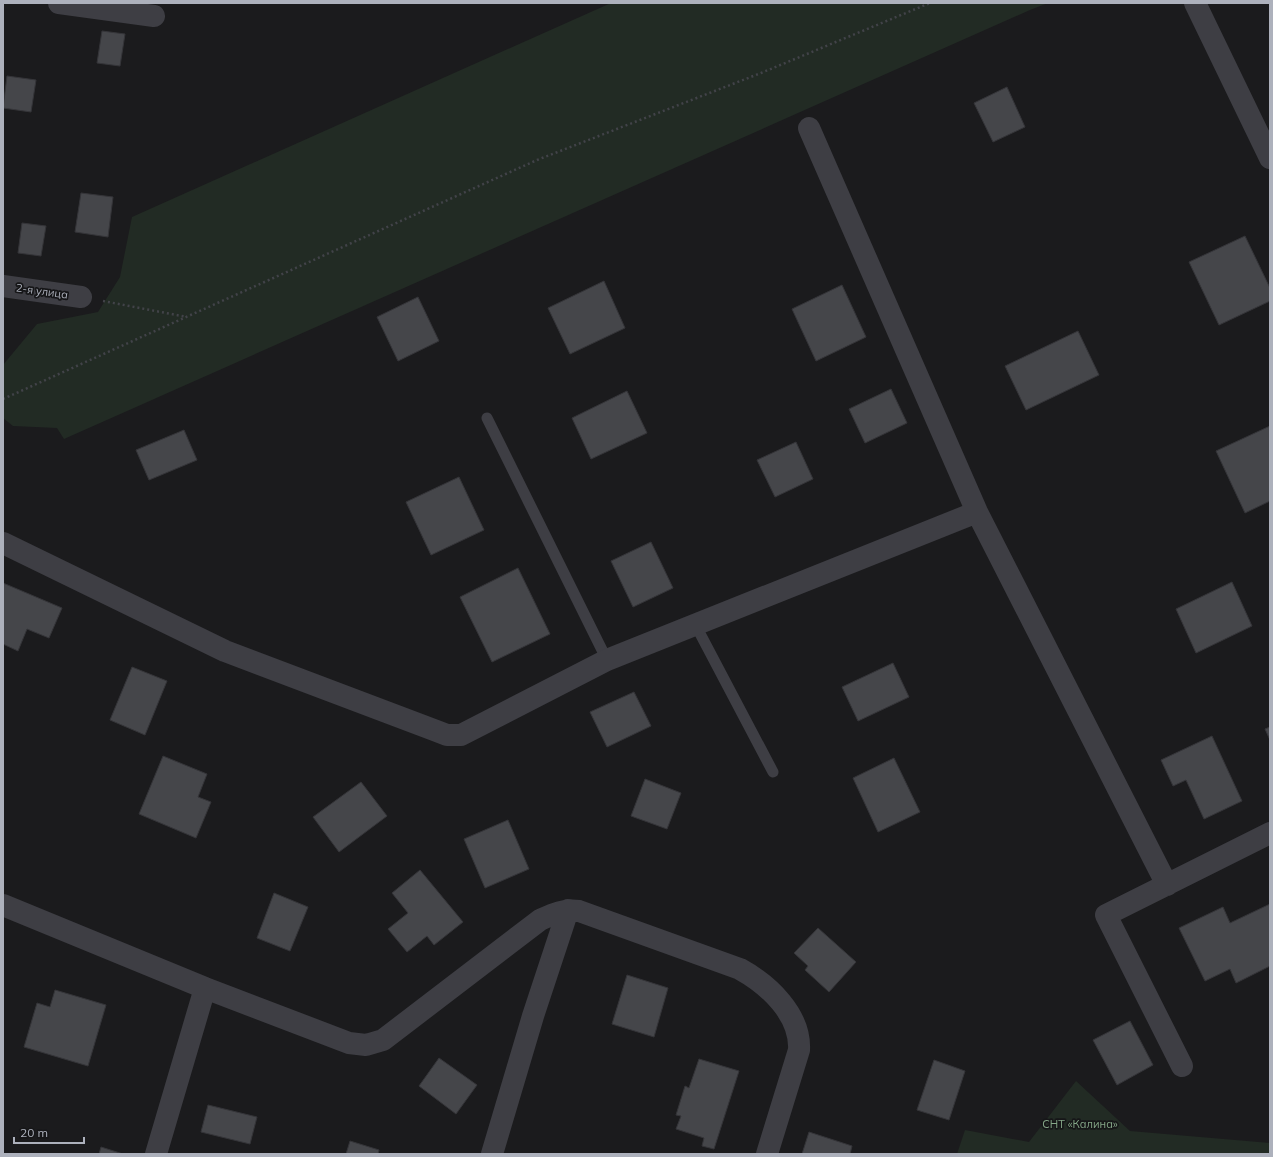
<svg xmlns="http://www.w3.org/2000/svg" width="1273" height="1157" viewBox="0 0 1273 1157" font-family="Mulish,sans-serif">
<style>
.green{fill:#222b24}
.building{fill:#45464a;stroke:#353539}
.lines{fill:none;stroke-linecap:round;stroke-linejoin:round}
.path{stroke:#424349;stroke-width:2.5;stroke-dasharray:2 3;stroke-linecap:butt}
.service{stroke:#3e3e44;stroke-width:11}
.minor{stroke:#3e3e44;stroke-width:22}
.labels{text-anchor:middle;stroke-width:3.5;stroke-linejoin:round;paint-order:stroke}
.street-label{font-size:11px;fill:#adb1bc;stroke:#161618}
.park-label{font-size:11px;fill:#85a788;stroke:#161618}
</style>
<rect width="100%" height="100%" fill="#1b1b1d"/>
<!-- green -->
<path class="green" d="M611,3h437l-18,7 -966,429 -7,-11 -44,-2 -10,-8v-53l34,-41 61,-12 22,-35 12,-60z
M1076,1081l54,50 140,12v11h-313l8,-24 64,12z"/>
<!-- building -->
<path class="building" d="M102,31l23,3 -5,32 -23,-3z
M7,76l29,4 -5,32 -28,-4z
M1007,87l18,40 -32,15 -19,-39z
M81,193l32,4 -5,40 -33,-5z
M22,223l24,3 -5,30 -23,-3z
M1245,236l25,52v13l-51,24 -30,-63z
M604,281l21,47 -55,26 -22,-46z
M842,285l24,52 -50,24 -24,-52z
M418,297l21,44 -41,20 -21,-44z
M1078,331l21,44 -73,35 -21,-44z
M891,389l16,34 -42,20 -16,-34z
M627,391l20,42 -56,26 -19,-41z
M1270,426v75l-25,12 -29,-62z
M184,430l13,30 -48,20 -13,-30z
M796,442l17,37 -38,18 -18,-37z
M459,477l25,53 -53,25 -25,-53z
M651,542l22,46 -40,19 -22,-46z
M518,568l32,66 -58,28 -32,-65z
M1232,582l20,44 -56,27 -20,-44z
M3,583l59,25 -13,30 -22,-9 -9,22 -15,-7z
M893,663l16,34 -51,24 -16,-34z
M132,667l35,14 -22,54 -35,-15z
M634,692l17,34 -44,21 -17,-35z
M1270,727v13l-5,-11z
M1212,736l30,65 -38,18 -18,-39 -13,6 -12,-26z
M163,756l44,18 -9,23 13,5 -15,36 -57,-24z
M894,758l26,54 -42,20 -25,-54z
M645,779l36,14 -14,36 -36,-13z
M361,782l26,34 -48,36 -26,-35z
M508,820l21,49 -44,19 -21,-49z
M420,870l43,52 -29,23 -7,-9 -20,16 -19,-23 20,-16 -16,-20z
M274,893l34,14 -18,44 -33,-13z
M1270,904v62l-34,17 -6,-14 -25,12 -26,-53 44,-21 7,16z
M818,928l38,34 -27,30 -24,-22 3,-4 -14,-13z
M627,975l41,13 -14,49 -42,-13z
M55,990l51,15 -18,61 -64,-19 13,-44 13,4z
M1130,1021l23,44 -36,20 -24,-45z
M439,1058l38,27 -21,29 -37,-28z
M699,1059l40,12 -25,78 -12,-3 2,-8 -28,-9 5,-13 -5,-1 9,-29 4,2z
M934,1060l31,11 -16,49 -32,-10z
M208,1105l49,12 -7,27 -49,-12z
M809,1132l43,14 -2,8h-48z
M350,1141l29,9 -1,4h-32z
M101,1147l22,7h-24z"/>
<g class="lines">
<!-- path -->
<path class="path" d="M103,301l84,16
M3,399l534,-239 224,-87 169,-70"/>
<!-- service -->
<path class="service" d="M487,418l120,242
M695,624l78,148"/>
<!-- minor -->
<path class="minor" d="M59,3l95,13
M1195,3l75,155
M809,128l168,384 190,373
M3,286l78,11
M3,543l222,108 209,79 13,5h14l146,-75 370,-148
M3,905l202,83 144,55 17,2 17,-5 157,-120c13,-6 23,-11 39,-9l161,58c29,16 61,46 59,81l-32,104
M1182,1066l-76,-151 164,-82
M156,1154l49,-166
M492,1154l41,-138 35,-106"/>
</g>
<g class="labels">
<!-- street labels -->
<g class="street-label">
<text transform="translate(42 291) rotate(8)" y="4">2-я улица</text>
</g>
<!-- park labels -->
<g class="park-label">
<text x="1080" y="1128">СНТ «Калина»</text>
</g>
</g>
<!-- border -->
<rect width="1273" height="1157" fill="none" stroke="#adb1bc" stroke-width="8"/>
<!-- scale -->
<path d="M14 1137v6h70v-6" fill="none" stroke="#adb1bc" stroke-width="2"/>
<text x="20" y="1137" font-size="12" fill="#adb1bc" stroke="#161618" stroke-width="3" paint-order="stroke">20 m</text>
</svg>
